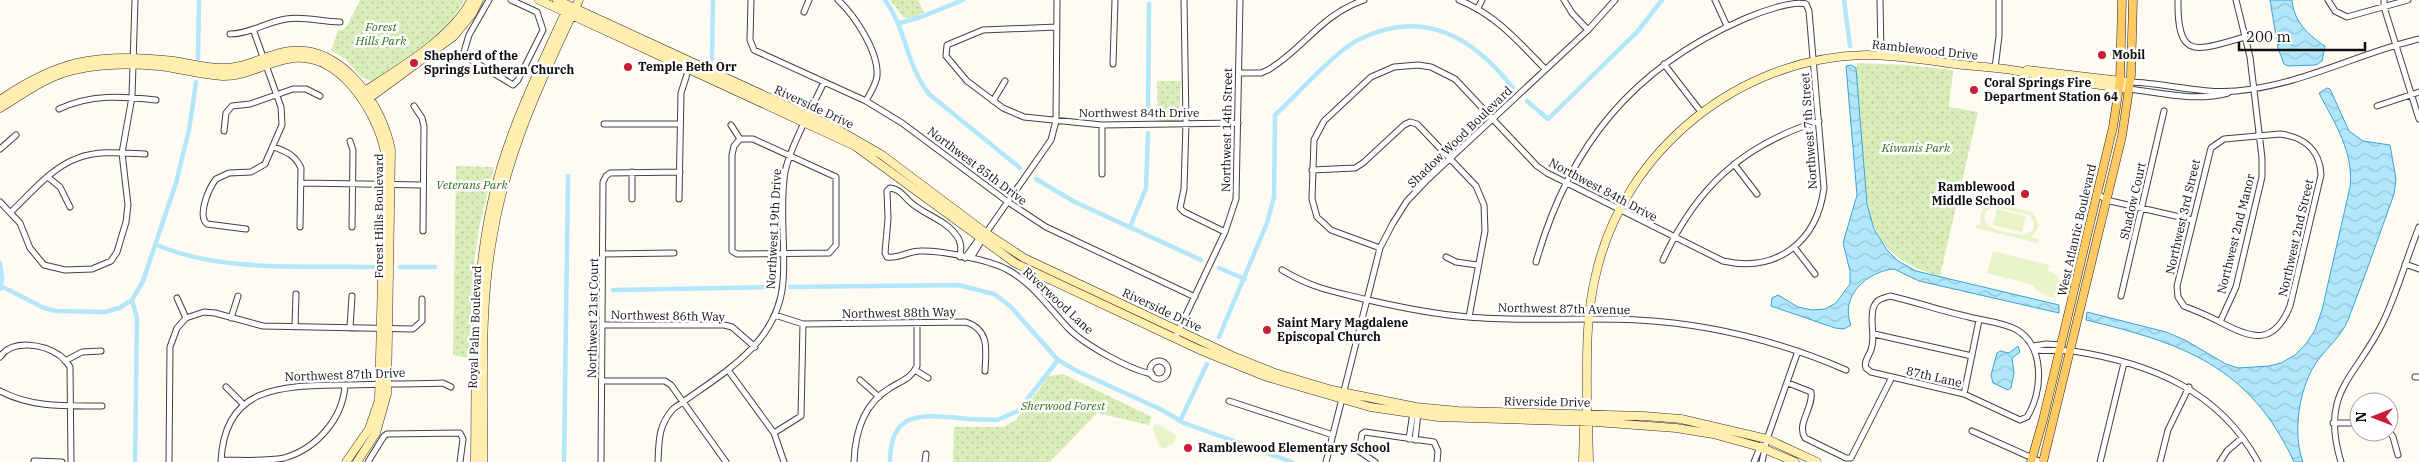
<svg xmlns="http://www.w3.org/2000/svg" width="2419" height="462" viewBox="0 0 2419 462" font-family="'IBM Plex Serif',serif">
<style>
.grass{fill:url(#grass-dots)}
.pitch{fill:#e9f3ca;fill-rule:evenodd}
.water{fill:url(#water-waves);stroke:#34a5d7}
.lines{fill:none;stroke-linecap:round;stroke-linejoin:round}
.canal{stroke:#b2e6fa;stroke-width:4.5}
.street-casing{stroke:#424242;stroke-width:7}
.secondary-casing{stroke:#313131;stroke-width:9}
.primary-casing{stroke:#202020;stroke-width:9}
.street{stroke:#fff;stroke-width:5}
.secondary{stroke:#ffeead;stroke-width:8}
.primary{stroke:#ffca62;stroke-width:8}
.poi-dot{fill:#ca1c34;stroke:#fff;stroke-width:2}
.labels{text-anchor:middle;stroke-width:5;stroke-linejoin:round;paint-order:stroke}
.park-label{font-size:12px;font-style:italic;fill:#336d1a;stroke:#fff}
.street-label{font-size:12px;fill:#0f0f0f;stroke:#fff}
.poi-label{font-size:12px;font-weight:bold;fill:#0f0f0f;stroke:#fff;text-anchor:start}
</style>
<defs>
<pattern id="grass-dots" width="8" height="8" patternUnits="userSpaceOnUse" patternTransform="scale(1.25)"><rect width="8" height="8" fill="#d8edb8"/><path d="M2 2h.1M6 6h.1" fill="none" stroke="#b8ca9d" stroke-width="1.8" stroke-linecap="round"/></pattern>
<pattern id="water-waves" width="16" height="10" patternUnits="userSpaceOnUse" patternTransform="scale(1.25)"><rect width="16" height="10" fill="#b2e6fa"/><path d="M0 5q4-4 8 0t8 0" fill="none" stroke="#98c4d5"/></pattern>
</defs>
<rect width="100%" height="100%" fill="#fffbf2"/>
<!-- grass -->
<path class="grass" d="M360,0h104l-16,27 -74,55 -13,-5 -15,-18 -15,-8 7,-21h5l4,-4z
M890,0h28l6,12 -10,5 -10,1z
M1857,63l51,2 45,5 -4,37 29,5 -38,164c-79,-21 -73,-72 -78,-141 -1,-24 -6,-48 -5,-72z
M1157,81h24l-2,40h-21z
M456,166l38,1 -15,61 -5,36 -4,94 -17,-3z
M1063,374l89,43 -3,8 -52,-12 -47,49h-97l1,-35h49l13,-7 33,-44z"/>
<!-- pitch -->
<path class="pitch" d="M1998,203l36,10 5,13 -7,11 7,2 -1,4 -63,-15 1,-4 6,1c-5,-12 2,-23 16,-22zM1994,207l36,8 4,7 -1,8 -10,5c-10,-2 -44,-4 -38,-21 1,-4 5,-6 9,-7z
M1997,209l29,7 -4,16 -29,-7z
M1993,251l56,14 -1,5c13,6 13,13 11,25l-5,3c-6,-1 -19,-7 -21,-13l-46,-12z
M1158,424l18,11 -2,8 -10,6 -5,-3 -6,-16 1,-5z"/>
<!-- water -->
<path class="water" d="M2270,0h22c2,22 16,35 33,46l-3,15 -6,4 -28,1 -4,-2 -6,-16z
M1851,65l5,3 11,136 7,25 13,21 11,11 18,10 143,34v8l-140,-32 -25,-12c-26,2 -55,27 -43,56l-7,4 -9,-1 -64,-22 1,-8 6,-3 20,12 14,3 13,-1 11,-6 14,-19v-13l-7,-28 14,-48 -11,-129z
M2327,88l3,1 19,42 14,10 27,4 6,34 -2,15c-15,42 -30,85 -46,126 -6,15 -20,27 -30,40 -19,26 -26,73 -15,102h-9c-44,-96 -112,-119 -208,-142l1,-8 79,20 19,8 41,24 12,4 31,-2 12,-3 14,-8 10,-10 10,-15 7,-20 28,-123c4,-35 -15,-63 -31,-94z
M2018,346l2,6 -8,6 2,15 -3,15 -3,2 -15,-7 -2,-8 6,-22 3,-2 9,2z"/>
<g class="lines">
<!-- canal -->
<path class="canal" d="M885,0c22,30 20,63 44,94l91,74
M1844,0l6,46
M900,23l21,-6 42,-17
M198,58l1,-58
M712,59l1,-59
M1527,101l21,18 89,-87 25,-32
M1148,116l1,-112
M1036,179l39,23 126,58
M1130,227l16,-39 2,-55
M157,245c65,28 148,20 218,22
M0,263l2,15 -2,11
M400,267h35
M1219,268l26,11
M1,286l43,22 12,3 49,1 14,-4 13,-8 11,-19 33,-98 13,-53 7,-48
M790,287l168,-2 36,9 16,12 48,54 19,11 85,39 22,13 108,39
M613,290l160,-3
M132,300l5,18 -2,144
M1219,337l48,-114 7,-26 1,-82c21,-19 62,-66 85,-76 64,-31 113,-2 153,49
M1180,421l27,-57
M564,462l4,-286
M890,462c0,-50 29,-48 69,-44 13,2 26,1 38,2l21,-9 40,-51"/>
<defs>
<path id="street" d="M489,0l-20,35 -6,20 50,30 5,-5 25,-50 -6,-18 -26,-12
M751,0l-1,40 4,10 112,51 36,22 106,79 38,25 149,70
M838,0c17,16 41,52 39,76 -1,9 -7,17 -11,25
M1184,0l2,123 -2,66 -4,19 4,4 41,20
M1459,0c37,15 59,41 86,69
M1564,0l8,13 16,17
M1715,0l12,26
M1880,0l1,55
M2178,0c-1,62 19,50 67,37
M2328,0l7,11 12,6 61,-17
M2384,0v7l35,112
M1478,8l4,-8
M804,12l5,-12
M1057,27l-74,3 -36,15 -1,11 21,25 36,27 21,9 78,8 136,-2
M230,34c20,0 36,-12 56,-15 19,-3 35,3 54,3
M1113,64l2,-64
M1664,64l37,48
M1995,68l4,-32v-36
M1239,73h22l7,-3c37,-22 51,-54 96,-70
M2130,82c35,1 71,12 106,9 66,-6 120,-37 183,-52
M2129,89c33,4 66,13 99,4
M993,101l12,-20
M414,106l8,12 2,8 -1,105
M2377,106l42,-14
M59,109c32,-15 62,-13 97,-9
M604,124h76
M731,125l9,14
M1102,125v49
M224,131l2,-18 6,-7 18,-2 43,-15h13l14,7
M2280,134c24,3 40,16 41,41l-31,131c-16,40 -38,33 -70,16 -11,-6 -24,-11 -36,-16l-6,-9 -1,-11 34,-138 13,-9z
M740,139h13l83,38v68l-7,8 -92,1 -5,-3v-96l2,-9z
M350,141l3,9 -1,77
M274,147c13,5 21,8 27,21l-1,59
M0,149l16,-14
M1734,164l23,30
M1312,170l43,-2 8,-5 41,-38 6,-3 7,2 59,62 8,19 1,26 -16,86
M632,172v27
M49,178l11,9 10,20
M302,183l121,2
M2097,193l9,7 87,20
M679,199l2,-106 8,-25
M0,202l20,21 10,25 14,17 21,5 27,-1 19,-8 6,-9 9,-30 2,-17 -6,-52 10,-56 3,-97
M11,212c20,-19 41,-45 67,-54 21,-8 45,-5 67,-4
M246,229l-39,-5c-10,-9 2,-36 9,-45l13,-6 22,-1 14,-8 17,-39 -1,-18 -28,-78
M1794,247l21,27
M1380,248l-49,-18 -14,-13 -5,-18 2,-59 10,-19 47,-44 23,-10 24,-2 13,2 24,12 82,87 10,7 176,88c54,12 94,-19 101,-73l-15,-177 -3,-7c-14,-4 -48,9 -62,15 -112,49 -175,127 -208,243
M604,254l70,-1
M960,257c1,-8 2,-15 -4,-22 -10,-15 -34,-21 -47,-34 -6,-6 -10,-12 -19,-13l-3,3 1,28 -3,34 2,4c11,2 22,-6 33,-6 20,-1 69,9 86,18 26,13 43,39 63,60 16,16 61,41 83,45
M1446,257l10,5 21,3
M965,258l16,-22
M971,258l15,-25 65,-93 5,-19 1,-121
M1663,260c33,-72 79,-115 156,-139
M2405,264l14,5
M1282,270c30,18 49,21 82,29 34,8 69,15 104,18 56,5 113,0 170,3 73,4 141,21 208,50
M1890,296c26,6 52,15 79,21 15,4 34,5 48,13 28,17 26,62 10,87l-7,3 -56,-26 -93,-22 -5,-4c-3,-8 5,-13 6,-22 3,-12 -3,-28 2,-40 3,-7 9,-8 16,-10z
M2121,296l43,-185
M177,298l9,20
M775,315l28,9 163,-2c24,8 20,28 19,49
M186,318l18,-6 11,1 48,13 150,3 9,-8v-22
M231,318l7,-22
M2220,322l16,-35 26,-110v-19l-12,-101 -14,-57
M604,325h120l8,2 23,20
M295,327l1,-33
M350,328l2,-32
M1874,334l98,22
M1175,338l50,-106 11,-33 4,-199
M2033,346l13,-2 16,1
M2035,350c13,1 26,0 38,1 77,12 146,39 185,111
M0,357c12,-18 43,-13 59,-2 5,3 8,8 11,12l1,95
M65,361l17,-9 19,-1
M1150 370a9 9 0 1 1 18 0a9 9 0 1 1-18 0Z
M728,370l46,63 10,29
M915,370l13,8
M2415,377h4
M860,380l19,17
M602,381h63l6,4 55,77
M1788,383l23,9c3,15 -15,32 -6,46l41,20h5l41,-81
M226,387l18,18
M0,391c33,17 65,15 102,15
M1964,394l15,-74
M1229,401l104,34
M2333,423h26
M1972,431l69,31
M2389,431l4,6 5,18
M774,433l27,-17 2,-92
M1409,439l4,-27
M1415,440l3,-27
M221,460c20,0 43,2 63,-2 32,-9 59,-39 61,-73
M34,461l28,1
M169,462l1,-115 7,-19 9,-10
M221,462c3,-78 63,-76 123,-77 33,-1 66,-1 99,-2l8,4
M368,462l16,-26 3,-2 73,-1 3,6 -3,23
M601,462l2,-280 3,-6 4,-3 70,-1
M658,462c1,-21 0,-36 15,-53 46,-34 105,-63 110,-127 3,-36 -4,-74 2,-110 5,-25 28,-66 39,-90
M854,462c1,-29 9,-58 36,-74 11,-7 21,-9 27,-22v-44
M925,462l1,-8
M1326,462l54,-214 13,-25 14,-22 19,-20 162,-151 27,-30
M1375,462l-16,-11 3,-17 3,-2 69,10 4,9 -1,11
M1754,462l7,-17
M1762,462l5,-23 31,-88
M2100,462l24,-99
M2160,462l8,-32 21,-43
M2220,462l7,-11 15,-13
M2341,462c-22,-72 16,-84 43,-142 14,-30 23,-63 35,-93"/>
<path id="secondary" d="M539,0l316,146 160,117 185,87 67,27 103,30 68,10 157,5 81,6 37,6 47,13 35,15
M557,0l278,128 47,27 104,78 38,25 211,99 40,16 57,17 84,17 42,4 186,5 37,3 86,20 50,23
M2027,70l103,12
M360,94c35,-23 93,-56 111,-94
M0,100c57,-39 96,-47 165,-40 18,1 37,8 56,8 25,1 45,-14 69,-17 52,-7 93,55 101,99l-4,244 -11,39 -19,29
M364,102l90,-66 18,-22 7,-14
M0,108c17,-10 34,-23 53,-31 31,-13 70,-14 105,-11 21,2 42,9 64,10 23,1 43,-13 66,-17 50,-10 88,51 97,93l-6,248 -10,29 -23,33
M1588,419l1,43
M475,462c1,-87 -2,-174 17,-260 15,-68 46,-130 75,-193
M483,462c1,-75 -4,-153 10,-227 14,-84 50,-159 86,-235
M1583,462l1,-39 3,-13c0,-46 -2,-92 9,-136 28,-124 144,-217 270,-219 30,0 60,5 90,9 20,3 41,3 62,7 37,8 74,13 111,18"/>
<path id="primary" d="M2031,462l12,-42 70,-293 7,-46 2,-81
M2043,462l79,-326 9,-61 2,-75"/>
</defs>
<!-- street casing -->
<use href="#street" class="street-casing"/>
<!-- secondary casing -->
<use href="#secondary" class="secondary-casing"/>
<!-- primary casing -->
<use href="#primary" class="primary-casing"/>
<!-- street -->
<use href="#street" class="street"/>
<!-- secondary -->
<use href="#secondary" class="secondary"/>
<!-- primary -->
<use href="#primary" class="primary"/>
</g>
<!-- markers -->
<g class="poi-dot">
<circle cx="2102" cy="55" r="5"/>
<circle cx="414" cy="63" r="5"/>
<circle cx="628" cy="67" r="5"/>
<circle cx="1974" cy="90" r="5"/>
<circle cx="2025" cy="194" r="5"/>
<circle cx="1267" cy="330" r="5"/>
<circle cx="1188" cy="448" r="5"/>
</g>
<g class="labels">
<!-- park labels -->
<g class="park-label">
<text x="381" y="31">Forest<tspan x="381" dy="14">Hills Park</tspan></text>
<text x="1916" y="152">Kiwanis Park</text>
<text x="472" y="189">Veterans Park</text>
<text x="1063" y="410">Sherwood Forest</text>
</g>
<!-- street labels -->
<g class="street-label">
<text transform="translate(1925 50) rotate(6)" y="4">Ramblewood Drive</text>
<text transform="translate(814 107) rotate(25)" y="4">Riverside Drive</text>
<text x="1139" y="117">Northwest 84th Drive</text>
<text transform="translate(1227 130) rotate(-89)" y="4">Northwest 14th Street</text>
<text transform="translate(1809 131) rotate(-94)" y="4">Northwest 7th Street</text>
<text transform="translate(1460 137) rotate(-44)" y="4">Shadow Wood Boulevard</text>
<text transform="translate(977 166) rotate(37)" y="4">Northwest 85th Drive</text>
<text transform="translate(1603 190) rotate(28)" y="4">Northwest 84th Drive</text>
<text transform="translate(2133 201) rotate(-77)" y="4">Shadow Court</text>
<text transform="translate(379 216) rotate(-90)" y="4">Forest Hills Boulevard</text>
<text transform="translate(2183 217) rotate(-77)" y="4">Northwest 3rd Street</text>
<text transform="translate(774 229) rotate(-87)" y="4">Northwest 19th Drive</text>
<text transform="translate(2077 230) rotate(-77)" y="4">West Atlantic Boulevard</text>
<text transform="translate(2236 234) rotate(-76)" y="4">Northwest 2nd Manor</text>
<text transform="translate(2296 238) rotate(-77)" y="4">Northwest 2nd Street</text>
<text transform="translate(1058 301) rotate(43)" y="4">Riverwood Lane</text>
<text transform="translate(1564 309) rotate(1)" y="4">Northwest 87th Avenue</text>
<text transform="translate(1162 310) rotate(25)" y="4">Riverside Drive</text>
<text transform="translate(899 313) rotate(-1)" y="4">Northwest 88th Way</text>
<text transform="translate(668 316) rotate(1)" y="4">Northwest 86th Way</text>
<text transform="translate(593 318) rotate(-89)" y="4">Northwest 21st Court</text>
<text transform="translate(475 327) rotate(-88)" y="4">Royal Palm Boulevard</text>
<text transform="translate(345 375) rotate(-2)" y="4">Northwest 87th Drive</text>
<text transform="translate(1934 377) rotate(13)" y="4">87th Lane</text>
<text transform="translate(1547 402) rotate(1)" y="4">Riverside Drive</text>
</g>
<!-- poi labels -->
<g class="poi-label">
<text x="2112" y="59">Mobil</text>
<text x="424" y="60">Shepherd of the<tspan x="424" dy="14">Springs Lutheran Church</tspan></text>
<text x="638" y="71">Temple Beth Orr</text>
<text x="1984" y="87">Coral Springs Fire<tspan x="1984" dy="14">Department Station 64</tspan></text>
<text x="2015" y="191" text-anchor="end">Ramblewood<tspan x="2015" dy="14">Middle School</tspan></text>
<text x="1277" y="327">Saint Mary Magdalene<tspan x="1277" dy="14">Episcopal Church</tspan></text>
<text x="1198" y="452">Ramblewood Elementary School</text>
</g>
</g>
<!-- north arrow -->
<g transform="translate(2374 417) rotate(270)"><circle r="24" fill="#ffffff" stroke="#9f9f9f"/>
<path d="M0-4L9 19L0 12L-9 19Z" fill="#ca1c34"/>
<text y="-8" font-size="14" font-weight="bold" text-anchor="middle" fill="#0f0f0f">N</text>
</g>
<!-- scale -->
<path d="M2239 42v8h126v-8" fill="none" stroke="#0f0f0f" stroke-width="2.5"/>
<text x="2246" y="42" font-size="15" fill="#0f0f0f" stroke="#ffffff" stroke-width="4" paint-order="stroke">200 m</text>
</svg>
